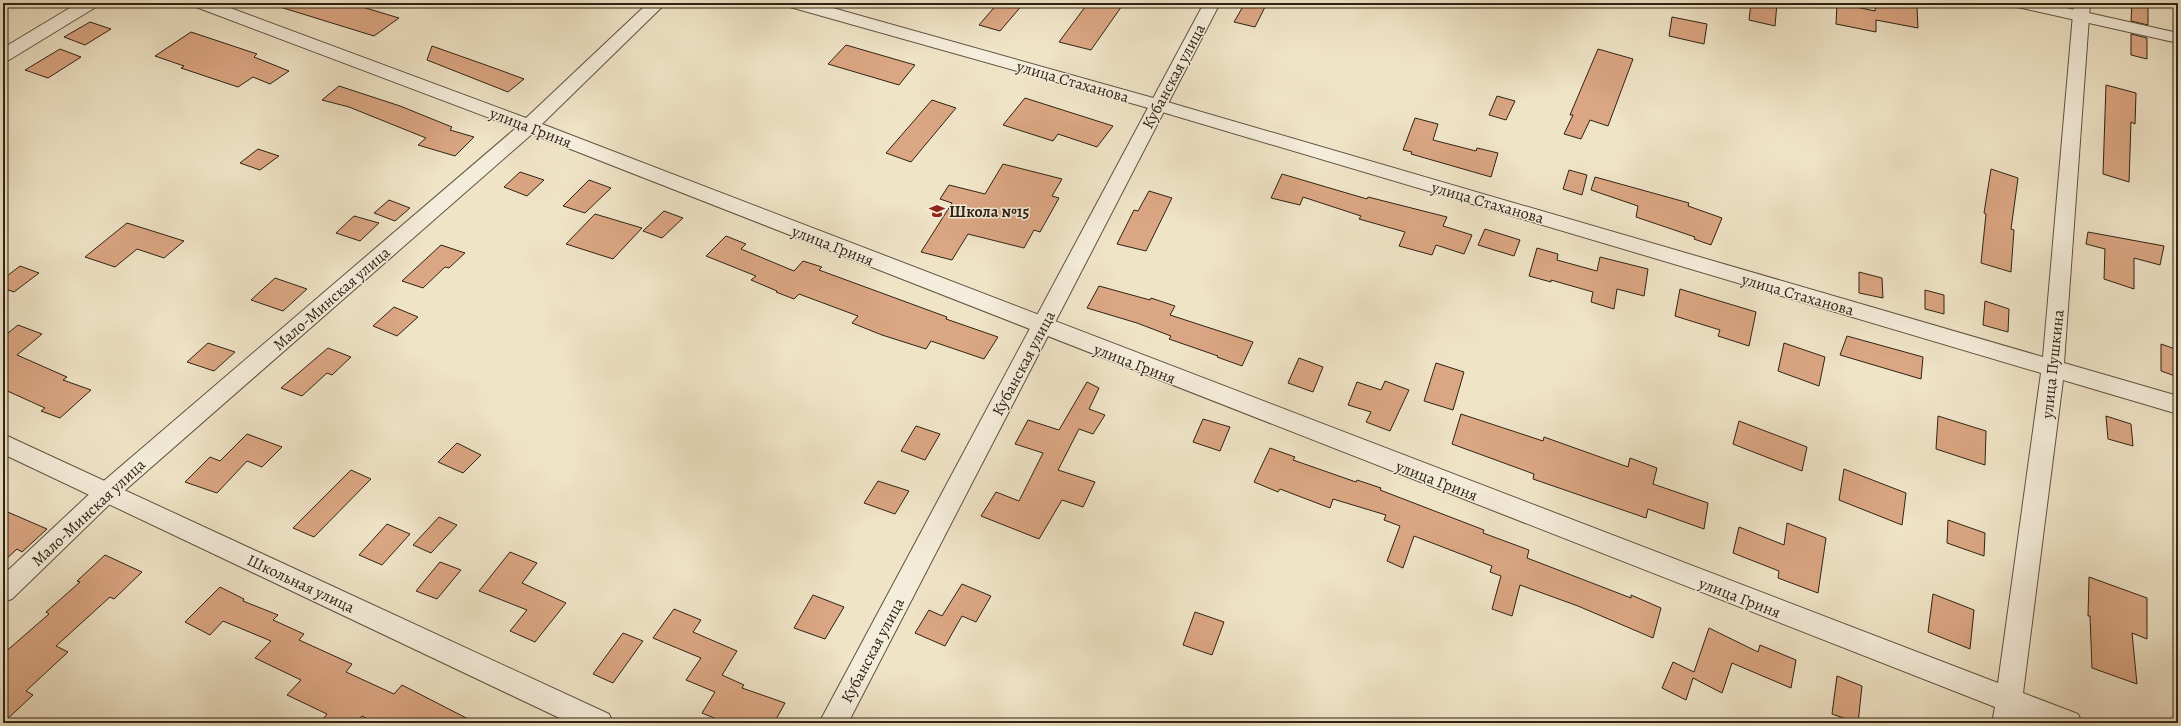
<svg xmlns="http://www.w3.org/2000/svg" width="2181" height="726" viewBox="0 0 2181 726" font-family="Alegreya,serif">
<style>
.building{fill:#dba683;stroke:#2e2313}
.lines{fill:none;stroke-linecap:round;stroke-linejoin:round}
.minor-casing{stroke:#5e5340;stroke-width:2}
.tertiary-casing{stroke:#5e5340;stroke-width:2}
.minor{fill:#f5eddb;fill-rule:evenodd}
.tertiary{fill:#f5eddb;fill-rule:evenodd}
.labels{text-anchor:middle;stroke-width:3;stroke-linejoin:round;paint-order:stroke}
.street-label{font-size:16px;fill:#2e2313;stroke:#f5eddb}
.poi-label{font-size:16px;font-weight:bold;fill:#2e2313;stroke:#f5eddb;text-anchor:start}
</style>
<rect width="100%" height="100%" fill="#f0e4c7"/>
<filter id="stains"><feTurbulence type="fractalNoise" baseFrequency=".005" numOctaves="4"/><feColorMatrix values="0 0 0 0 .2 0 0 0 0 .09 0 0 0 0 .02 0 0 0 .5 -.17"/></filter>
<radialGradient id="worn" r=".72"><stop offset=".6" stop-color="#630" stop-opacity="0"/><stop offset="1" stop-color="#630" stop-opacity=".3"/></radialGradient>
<!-- building -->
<path class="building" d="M281,3h68l50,15 -25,18 -94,-29z
M998,3h26l-24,28 -21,-6z
M1088,3h36l-33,47 -32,-8z
M1245,3h22l-12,24 -21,-5z
M1751,3h26l-2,23 -26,-6z
M1837,3l38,8 1,-8h23l18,4 1,21 -42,-8v12l-40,-8z
M2132,3h16v22l-17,-4z
M1672,17l35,7 -3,20 -35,-8z
M90,22l21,7 -26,16 -21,-8z
M191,32l66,22 -3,3 35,14 -19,13 -17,-7 -15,10 -57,-19 3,-2 -29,-10z
M2131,34l16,4v21l-16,-4z
M846,45l69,20 -16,20 -71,-21z
M432,46l65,23 27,10 -16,13 -81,-32z
M60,49l21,8 -33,21 -23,-8z
M1598,49l35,10 -25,67 -18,-6 -9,19 -17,-5 9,-19h-3z
M2106,85l30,8 -1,31 -4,-2 -2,60 -26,-8z
M339,86l61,20 52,21 -2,3 24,7 -19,19 -37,-11 8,-7 -77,-31 -27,-7z
M1497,96l18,5 -9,19 -17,-5z
M1025,98l88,28 -16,21 -39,-13 -5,7 -50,-16z
M932,100l24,8 -45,54 -25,-9z
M1415,118l23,6 -5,16 43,11 1,-3 21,5 -7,24 -80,-23 1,-2 -9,-2z
M258,149l21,7 -19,14 -20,-7z
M1003,164l59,15 -10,17 7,2 -19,34 -6,-2 -10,18 -56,-14 -16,26 -31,-8 31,-49 -12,-4 9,-14 36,9z
M1991,169l27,9 -7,51 3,1 -3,42 -30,-9 5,-49 -2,-1z
M1569,170l18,5 -5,20 -19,-6z
M520,172l24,8 -17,16 -23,-9z
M1282,174l85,25 1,-2 79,20 -4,9 29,9 -8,19 -28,-9 -4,10 -33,-9 6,-14 -46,-13 2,-3 -58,-19 -3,8 -29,-7z
M1595,177l94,26 -1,3 34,12 -11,27 -17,-6 1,-2 -59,-20 2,-11 -47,-16z
M589,180l22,8 -26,25 -22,-7z
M1149,191l23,7 -26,53 -29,-7 17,-34 4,1z
M389,200l21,8 -15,13 -21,-8z
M664,211l19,7 -21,20 -19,-7z
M595,214l47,14 -29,31 -47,-15z
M354,216l25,7 -19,18 -24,-8z
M127,223l57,18 -20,17 -27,-9 -22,18 -30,-10z
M1485,229l35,11 -6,16 -36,-11z
M2088,232l76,14 -4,19 -26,-7v31l-30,-10 1,-30 -19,-5z
M726,236l20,8 -5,5 53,22 9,-10 19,6 -3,3 128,47 -1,2 52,18 -14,22 -53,-18 -5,8 -44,-14 -30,-12 6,-7 -59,-22 -5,5 -18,-7 1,-1 -26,-11 5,-4 -50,-20z
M441,245l24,8 -16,15 -4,-1 -22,21 -21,-7z
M1537,248l21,6 -1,6 40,11 3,-14 48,12 -4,27 -27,-7 -3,20 -23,-7 2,-10 -42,-12v2l-22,-6z
M20,266l19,7 -25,19 -11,-4v-9z
M1859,272l23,6 1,20 -24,-5z
M275,278l32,11 -24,22 -32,-11z
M1099,286l51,14 1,-2 24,8 -5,9 83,27 -11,24 -25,-9 1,-1 -49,-17 2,-3 -34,-13 -50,-15z
M1680,289l76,23 -7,34 -31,-10 2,-6 -45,-14z
M1925,290l19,5v19l-19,-5z
M1985,301l24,8 -1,23 -25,-7z
M394,307l24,10 -21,19 -24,-10z
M18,325l24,9 -25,21 50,22 -4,3 28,10 -31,28 -19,-7 4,-3 -42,-19v-52z
M1847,336l76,21 -2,22 -81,-24z
M208,343l27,9 -21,19 -27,-9z
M1784,343l41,14 -6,29 -41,-15z
M2161,344l17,6v27l-17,-6z
M328,348l23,9 -19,18 -5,-2 -25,23 -21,-8z
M1299,358l24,9 -10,25 -25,-9z
M1436,363l28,9 -11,38 -29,-9z
M1385,381l24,9 -19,41 -24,-9 5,-10 -23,-7 9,-23 24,8z
M1087,382l12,6 -10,21 16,6 -12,19 -14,-5 -21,41 37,12 -12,25 -21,-7 -23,39 -58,-23 15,-24 23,9 24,-48 -28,-9 13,-24 31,10z
M1461,414l82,27 1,-4 84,30 2,-9 27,10 -4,16 55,19 -4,26 -56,-20 -2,9 -113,-39 1,-5 -82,-30z
M1938,416l48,15 -1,34 -49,-16z
M2106,416l25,8 2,22 -25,-7z
M1203,419l27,8 -10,24 -27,-9z
M1739,421l68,26 -5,24 -69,-27z
M916,426l24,8 -15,26 -24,-9z
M247,434l35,13 -20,20 -15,-6 -30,32 -32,-11 25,-25 10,4z
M457,443l24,12 -18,18 -25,-11z
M1270,448l25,9 -2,3 63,22 1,-2 24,8 -1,2 104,40 -1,3 46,17 -2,8 104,40v-3l30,13 -8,30 -75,-32 -58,-21 -8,31 -20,-7 9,-33 -11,-4 2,-6 -78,-30 -11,32 -16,-7 13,-35 -16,-6 2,-5 -53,-16 -3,9 -50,-19 -2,3 -24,-10z
M1844,469l62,24 -4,32 -63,-25z
M351,470l20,9 -57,58 -21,-9z
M878,481l31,10 -14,23 -31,-11z
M3,510l44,19 -25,23 -5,-3 -14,13z
M439,517l18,8 -26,28 -18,-8z
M1948,520l37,13 -1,23 -37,-13z
M1787,523l39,15 -8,55 -40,-15 1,-7 -46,-18 6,-26 45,18z
M387,524l23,10 -28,31 -23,-10z
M510,552l27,11 -15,20 44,20 -31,39 -25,-11 17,-21 -48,-19z
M105,555l37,17 -28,27 -4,-2 -54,49 12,6 -42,39 7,4 -30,28v-69l46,-40 -3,-2 34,-30 -3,-1z
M440,562l21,8 -24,29 -21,-8z
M2089,577l58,21v41l-15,-6 5,51 -45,-16 -2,-52h-2z
M962,584l29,12 -15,26 -14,-6 -17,30 -30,-13 14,-23 13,6z
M220,587l24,12 -1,2 35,14 -5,5 31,14 -5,6 53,24 -6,8 48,22 8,-9 74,38h-101l-13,-7 -6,7h-36l7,-9 -40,-19 14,-15 -46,-22 16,-17 -48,-20 -13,14 -25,-13z
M1933,594l41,16 -4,39 -42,-17z
M813,595l31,12 -19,32 -31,-11z
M674,609l27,11 -8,12 44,19 -15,24 22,10 -2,3 43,15 -11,20h-48l-24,-10 13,-21 -29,-12 15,-22 -48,-20z
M1195,612l29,10 -12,33 -29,-10z
M1709,628l49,24 2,-7 36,15 -5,28 -59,-25 -10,30 -29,-15 -7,22 -24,-12 11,-26 21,10z
M623,633l20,8 -30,42 -20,-9z
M1837,676l25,10 -4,37 -26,-9z"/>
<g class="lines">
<defs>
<path id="minor" d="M78,3h20l-2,4 -87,53 -6,1v-13z
M194,3h23l309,115 122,-115h18l-124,121 1456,559 43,-310 -889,-264 -362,-102 -2,-4h27l349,98 879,256 31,-354h16l-26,360 114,33v18l-115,-34 -40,313 55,21 4,9h-48l-14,-5v5h-28l3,-16 -1463,-573 -417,365 -103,100 -9,3v-27l96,-90 417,-357 -320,-121z"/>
<path id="tertiary" d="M1204,3h16l-372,720h-29z
M2014,3h30l134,30v10l-156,-35 -6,-1z
M3,434l606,280 4,9h-43l-567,-269z"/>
</defs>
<!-- minor casing -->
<use href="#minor" class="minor-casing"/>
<!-- tertiary casing -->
<use href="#tertiary" class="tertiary-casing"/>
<!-- minor -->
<use href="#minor" class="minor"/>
<!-- tertiary -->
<use href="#tertiary" class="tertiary"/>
</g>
<!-- icons -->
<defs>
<symbol id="school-bare" viewBox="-9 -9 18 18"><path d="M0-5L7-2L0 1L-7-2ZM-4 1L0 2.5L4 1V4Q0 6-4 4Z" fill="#8f2418" stroke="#f5eddb" stroke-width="2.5" paint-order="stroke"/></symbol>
</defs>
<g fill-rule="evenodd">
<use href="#school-bare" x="926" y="200" width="22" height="22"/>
</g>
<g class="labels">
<!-- street labels -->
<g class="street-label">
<text transform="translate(1173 76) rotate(-62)" y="6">Кубанская улица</text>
<text transform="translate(1073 81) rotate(16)" y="6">улица Стаханова</text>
<text transform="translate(531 127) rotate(21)" y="6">улица Гриня</text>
<text transform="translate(1488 202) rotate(16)" y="6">улица Стаханова</text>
<text transform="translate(833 245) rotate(21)" y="6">улица Гриня</text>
<text transform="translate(1798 294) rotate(16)" y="6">улица Стаханова</text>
<text transform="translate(331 298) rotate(-41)" y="6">Мало-Минская улица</text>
<text transform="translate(1023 363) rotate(-62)" y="6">Кубанская улица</text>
<text transform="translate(1135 363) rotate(21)" y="6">улица Гриня</text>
<text transform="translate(2052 364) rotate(-84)" y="6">улица Пушкина</text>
<text transform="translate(1437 480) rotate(21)" y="6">улица Гриня</text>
<text transform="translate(88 512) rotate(-43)" y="6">Мало-Минская улица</text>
<text transform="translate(301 583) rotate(25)" y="6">Школьная улица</text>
<text transform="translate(1740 597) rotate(21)" y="6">улица Гриня</text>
<text transform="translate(872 650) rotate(-62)" y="6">Кубанская улица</text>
</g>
<!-- poi labels -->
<g class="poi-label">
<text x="949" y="217">Школа №15</text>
</g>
</g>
<!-- margin -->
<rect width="2181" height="726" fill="none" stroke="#f0e4c7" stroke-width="16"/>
<rect x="4" y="4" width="2173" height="718" fill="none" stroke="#2e2313" stroke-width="2"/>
<rect x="8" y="8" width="2165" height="710" fill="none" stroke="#2e2313"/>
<rect width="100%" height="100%" filter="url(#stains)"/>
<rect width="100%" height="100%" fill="url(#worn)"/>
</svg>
